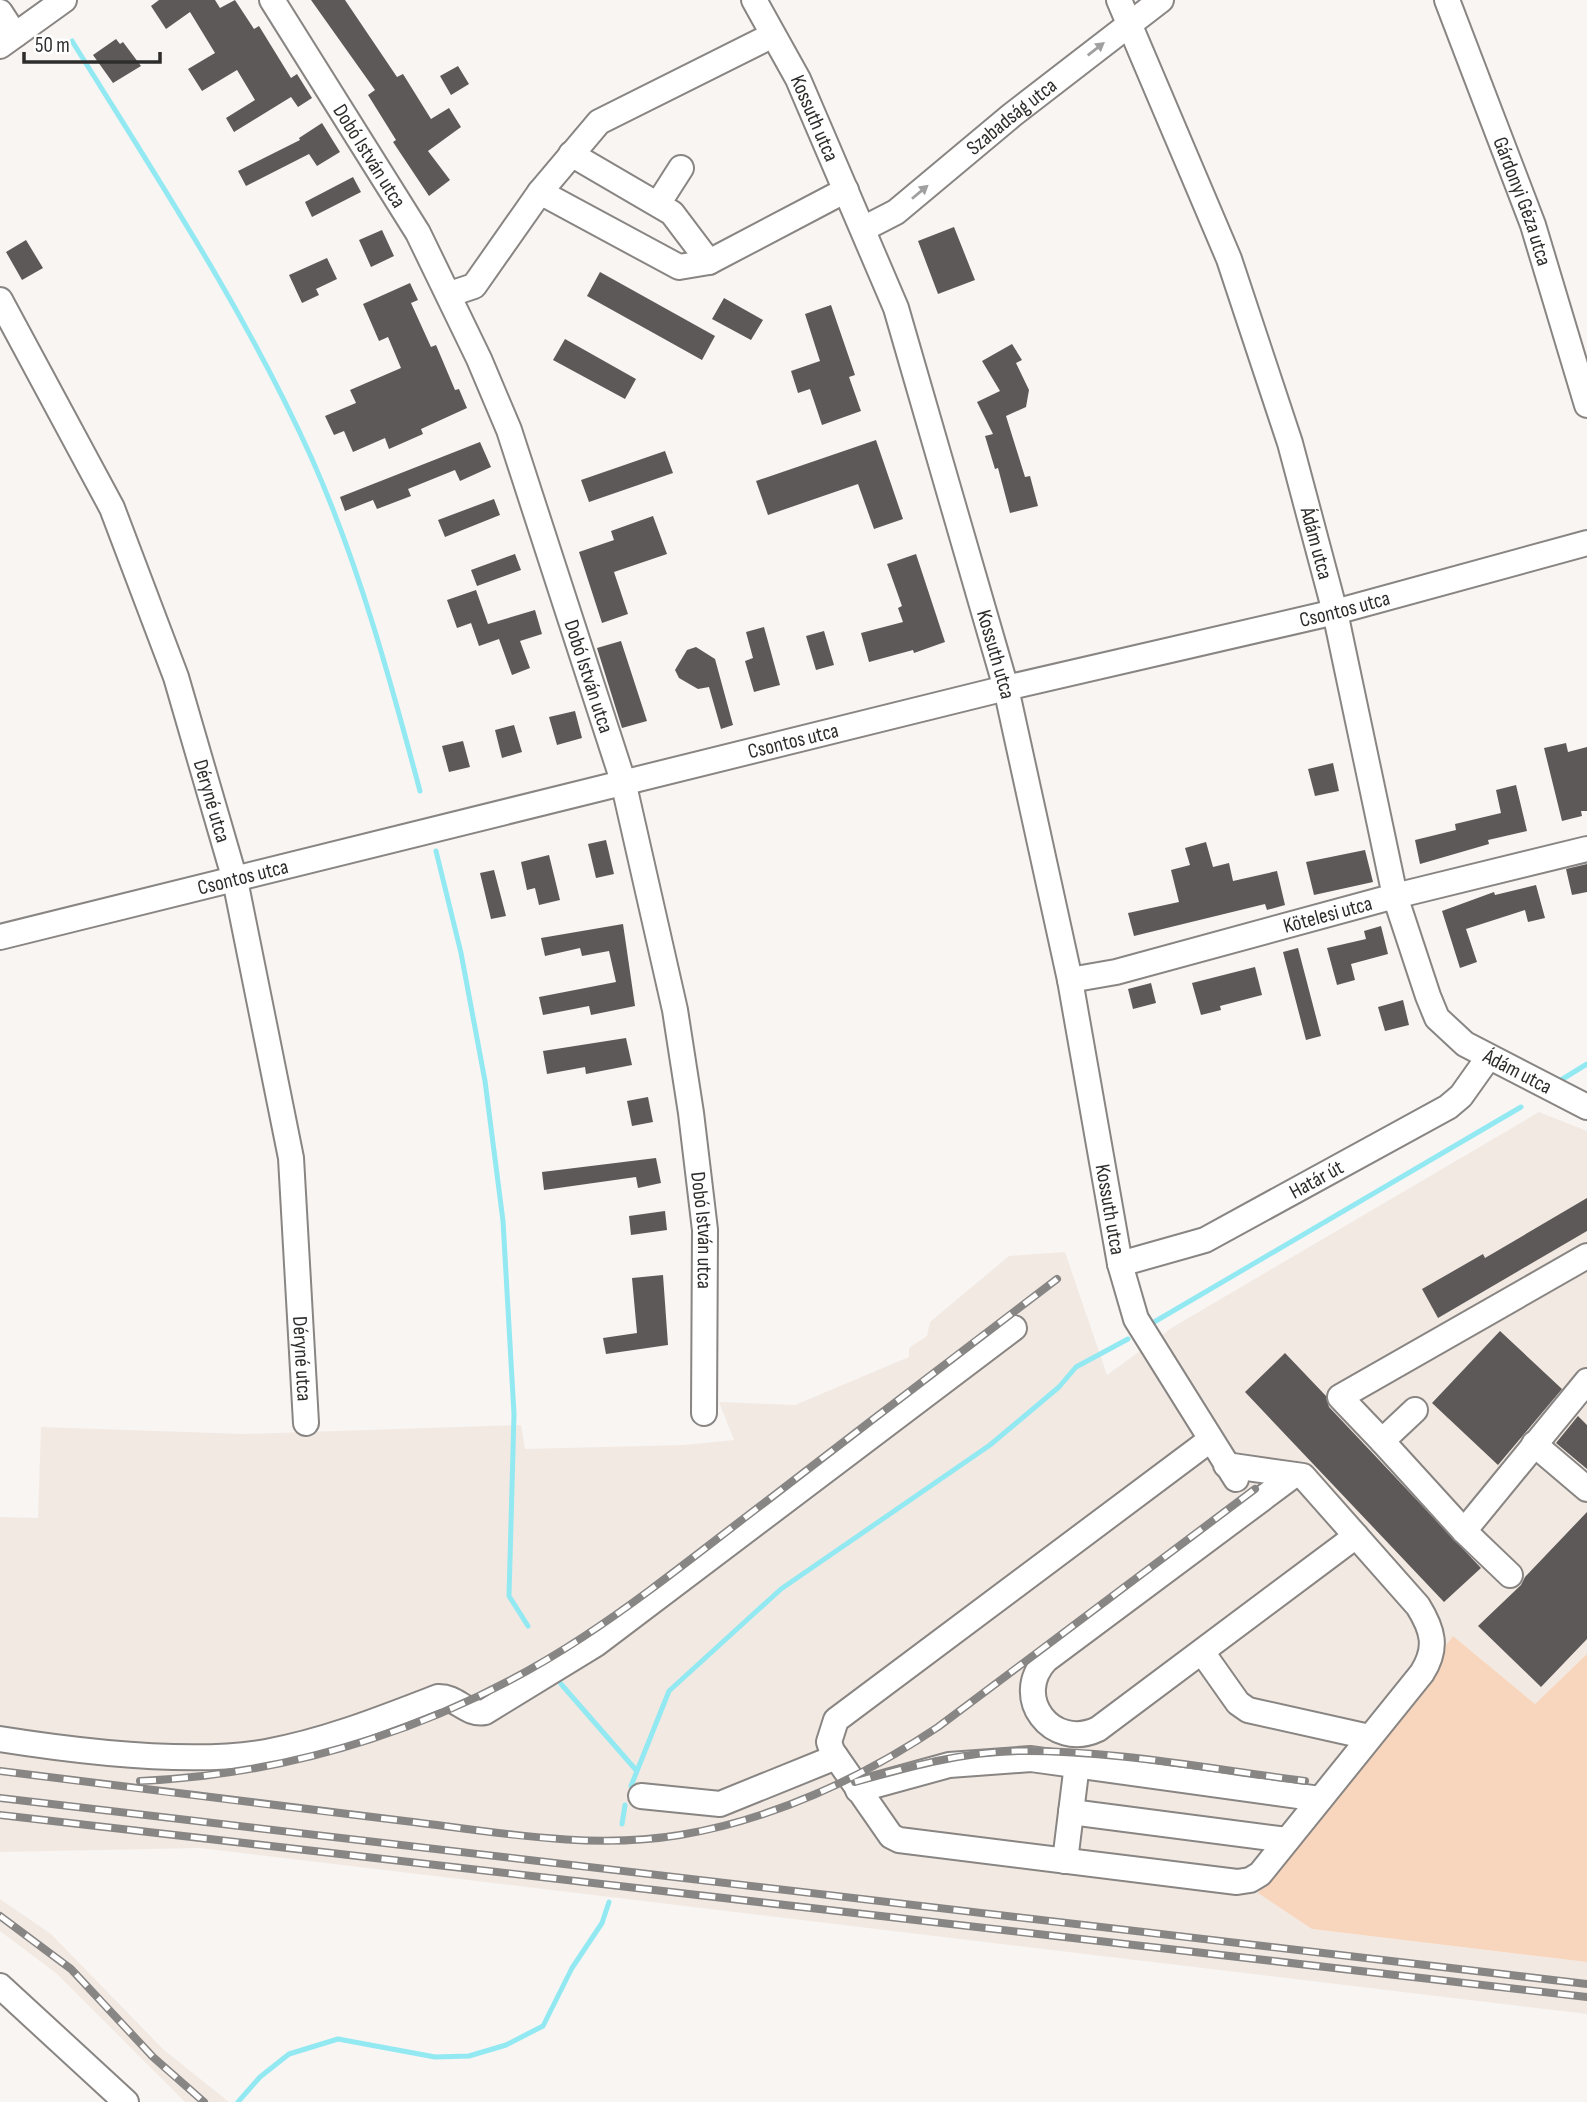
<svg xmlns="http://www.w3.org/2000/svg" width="1587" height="2102" viewBox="0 0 1587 2102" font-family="'Sofia Sans Condensed',sans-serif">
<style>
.built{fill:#f2e9e2}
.green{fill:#f8d6bd}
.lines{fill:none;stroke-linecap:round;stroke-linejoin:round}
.stream{stroke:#92e9f2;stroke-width:5}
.building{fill:#5c5958}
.minor-casing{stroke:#888583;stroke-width:28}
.minor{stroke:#fff;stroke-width:24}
.rail-casing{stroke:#888685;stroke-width:8}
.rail{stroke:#fff;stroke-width:5;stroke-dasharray:16;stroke-linecap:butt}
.oneway{fill:#a1a0a0}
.labels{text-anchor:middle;stroke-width:7;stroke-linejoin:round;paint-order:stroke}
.street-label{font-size:21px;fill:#2e2d2c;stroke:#fff}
</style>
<rect width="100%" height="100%" fill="#f8f5f3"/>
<!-- built -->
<path class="built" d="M1539,1112l48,19v523l-52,50 -82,-68 -141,293 275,33v52l-1387,-166 -200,4v-335l38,1 3,-91 202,7 278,-9 4,24 159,-4 50,-5 -15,-38 76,3 114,-48v-9l18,-12 3,-14 79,-66 56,-4 42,123 66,-48z
M0,1899l51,35 113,116 65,52h-44l-128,-128 -57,-43z"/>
<!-- green -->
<path class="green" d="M1453,1636l82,68 52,-50v308l-275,-33 -54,-36z"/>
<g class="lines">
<!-- stream -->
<path class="stream" d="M72,41c85,137 174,271 240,418 47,106 78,220 108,332
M436,851l25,102 24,128 18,140 11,193 -5,182 19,30
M1561,1080l26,-16
M1149,1325l372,-218
M561,1684l75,86
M631,1786l38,-95 112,-102 209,-144 69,-58 17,-20 52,-28
M622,1824l3,-19
M238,2102l22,-25 29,-23 49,-15 97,18 34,-1 37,-11 37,-19 29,-58 30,-45 7,-21"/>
</g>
<!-- building -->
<path class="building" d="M159,0h56l5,8 15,-8 19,29 5,-3 32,52 6,-4 15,24 -14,9 -7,-10 -57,35 -8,-14 29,-18 -18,-30 -35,21 -14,-22 27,-16 -25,-41 -24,17 -15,-23z
M311,0h34l52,77 6,-3 28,45 18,-11 12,19 -33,24 22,29 -21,16 -36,-54 3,-2 -28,-45 7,-5z
M116,39l4,5 3,-2 18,24 -28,17 -20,-28z
M458,66l11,18 -18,11 -11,-19z
M322,123l18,29 -23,14 -8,-12 -63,32 -8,-15 62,-31 -1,-2z
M353,177l8,15 -49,25 -7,-15z
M954,227l21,53 -37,14 -20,-53z
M382,230l12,26 -23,11 -12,-27z
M26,240l17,28 -21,12 -16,-28z
M327,258l10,21 -21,10 3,6 -17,8 -13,-28z
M600,272l115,64 -13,24 -115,-64z
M410,283l8,17 -7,3 20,44 5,-2 19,45 4,-1 8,19 -46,21 2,5 -34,15 -4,-11 -32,14 -9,-21 -10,4 -9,-19 31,-13 -6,-13 51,-22 -13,-31 -9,4 -16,-37z
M724,298l39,22 -12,20 -39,-21z
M831,305l24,70 -6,2 12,34 -39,14 -12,-36 -12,4 -7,-22 29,-10 -15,-47z
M565,339l71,40 -11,20 -72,-39z
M1012,344l10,16 -6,3 13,27 -3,17 -20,9 19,61 5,-1 8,30 -28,7 -12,-45 -3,1 -10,-33 8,-2 -16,-32 23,-11 -18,-30z
M876,440l27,79 -29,10 -16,-45 -90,31 -12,-34z
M480,442l11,25 -31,14 -5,-11 -47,19 3,7 -34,13 -4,-9 -28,11 -5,-14z
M665,451l8,22 -84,29 -8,-22z
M494,499l6,16 -55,22 -7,-17z
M653,516l14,38 -53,18 14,42 -26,9 -23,-71 35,-12 -3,-9z
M515,554l6,16 -44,16 -6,-16z
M916,554l29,88 -31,11 -1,-3 -44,12 -8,-29 42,-11 -5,-14 4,-2 -15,-42z
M476,590l12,34 47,-14 7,24 -22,7 10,27 -18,7 -13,-36 -20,7 -8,-23 -14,5 -10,-28z
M764,627l16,58 -26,7 -9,-31 8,-3 -7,-26z
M824,631l10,34 -18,5 -10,-34z
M621,641l26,80 -25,7 -25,-80z
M696,647l19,12 18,66 -12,4 -12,-42 -11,2 -19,-11 -4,-8 12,-20z
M575,711l7,27 -25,7 -8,-28z
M514,725l8,27 -20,6 -7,-28z
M463,741l7,26 -21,5 -7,-26z
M1566,743l2,9 19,-5v64h-6l1,5 -20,5 -18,-73z
M1333,763l6,28 -24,5 -7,-27z
M1516,785l11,46 -39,9 1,4 -69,20 -5,-24 41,-10 -1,-6 46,-11 -5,-23z
M606,840l8,34 -18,4 -8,-34z
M1206,842l7,25 16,-4 4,18 44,-10 8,34 -18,5 -2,-6 -131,32 -6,-23 51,-11 -8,-32 19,-5 -5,-17z
M1365,850l8,32 -59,13 -8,-33z
M549,855l11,45 -21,5 -4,-17 -8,2 -6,-28z
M1587,864v28l-15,3 -6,-26z
M494,870l12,46 -15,3 -11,-46z
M1536,885l9,33 -17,4 -3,-12 -59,19 11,33 -17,6 -18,-57 52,-19 1,3z
M623,924l12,82 -44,9 -2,-9 -46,9 -4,-18 77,-15 -7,-31 -27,5 -2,-8 -35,8 -4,-18z
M1381,926l7,28 -37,10 4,16 -18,5 -10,-37 39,-9 -2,-8z
M1298,948l23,88 -15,4 -23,-88z
M1255,967l7,28 -42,11 1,4 -20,5 -9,-32z
M1151,983l5,20 -23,6 -5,-20z
M1403,1000l6,25 -24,6 -7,-24z
M626,1038l6,27 -46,9 -1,-7 -38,7 -4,-23z
M648,1097l5,25 -21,4 -5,-25z
M656,1158l5,25 -23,5 -2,-11 -92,13 -2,-18z
M1587,1198v33l-149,87 -16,-29 61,-35 2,4z
M665,1211l2,19 -36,5 -2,-19z
M663,1275l5,70 -62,9 -3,-16 34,-5 -5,-55z
M1500,1331l62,58 -64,76 -66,-62z
M1285,1353l41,43 3,11 152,161 -37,34 -199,-210z
M1578,1416l9,9v44l-31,-26z
M1587,1512v127l-46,48 -63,-61 43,-41 4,-8z"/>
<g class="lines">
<defs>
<g id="minor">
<path id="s1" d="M272,0l146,233 61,126 30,71 114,351 52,229 16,103 14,117 -1,183"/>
<path id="s2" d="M754,0l44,79 98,229 110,380 64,292 50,284 16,55 100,160"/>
<path id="s3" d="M1119,0l110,259 61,184 45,169 60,284 33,100 9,22 28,26 122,63"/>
<path id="s4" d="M1447,0l86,225 54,180"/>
<path d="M0,12l15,23"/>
<path d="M0,46l64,-46"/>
<path d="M571,154l101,59 37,49"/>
<path d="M540,192l139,75 30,-5 137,-72"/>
<path d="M658,204l23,-36"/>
<path id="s5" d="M863,229l33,-17 116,-97 149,-115"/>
<path d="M450,294l24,-8 66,-94 59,-70 174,-87"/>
<path id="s6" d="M0,300l112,208 64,169 59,203 56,278 15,265"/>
<path id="s7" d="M0,937l1006,-249 329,-76 252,-69"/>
<path id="s8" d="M1070,980l46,-8 279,-76 192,-47"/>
<path id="s9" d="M1120,1264l85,-24 243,-133 13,-11 27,-38"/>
<path d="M1415,1410l-33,31 82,90 46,44"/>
<path d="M1210,1440l-374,280 -7,22 3,9 59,85 8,4 338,42 13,-2 10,-6 162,-201c16,-25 11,-43 -4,-67l-115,-130 -77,-11"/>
<path d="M1382,1441l-42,-44 247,-141"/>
<path d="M1534,1444l53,45"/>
<path d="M1294,1475l-248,185c-35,37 6,91 52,69l258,-193"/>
<path d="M1464,1531l123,-150"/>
<path d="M1202,1652l36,51 10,7 121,27"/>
<path d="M0,1739c76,12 190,26 266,13 60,-11 115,-33 172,-55 19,-1 29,19 47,15l111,-68 418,-316"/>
<path d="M858,1790l91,-25 82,-6 289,40"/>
<path d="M641,1796l79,8 116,-47"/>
<path d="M1071,1812l216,28"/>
<path d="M1065,1861l12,-97"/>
<path d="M0,1986l126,116"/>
</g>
</defs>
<!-- minor casing -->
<use href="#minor" class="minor-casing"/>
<!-- minor -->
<use href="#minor" class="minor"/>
<defs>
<path id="rail" d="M0,1771c135,17 270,34 405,50 91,11 184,29 275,14 91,-15 182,-57 258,-108l317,-238
M140,1781c158,-7 311,-57 443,-144 64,-42 124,-91 185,-137 96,-74 193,-148 289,-221
M855,1782c53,-15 107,-30 163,-31 95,-1 192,18 287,30
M0,1798l1587,186
M0,1815l1587,182
M0,1916l71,53 82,88 51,45"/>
</defs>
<!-- rail casing -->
<use href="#rail" class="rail-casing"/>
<!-- rail -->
<use href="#rail" class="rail"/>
</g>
<!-- one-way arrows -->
<defs><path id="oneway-solid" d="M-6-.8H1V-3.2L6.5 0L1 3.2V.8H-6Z" transform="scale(1.75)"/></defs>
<g class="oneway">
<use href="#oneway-solid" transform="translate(1096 49) rotate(-38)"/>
<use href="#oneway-solid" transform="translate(920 192) rotate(-40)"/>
</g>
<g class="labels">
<!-- street labels -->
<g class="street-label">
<text dy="7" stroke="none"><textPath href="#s5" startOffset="187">Szabadság utca</textPath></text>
<text dy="7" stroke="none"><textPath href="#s2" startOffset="133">Kossuth utca</textPath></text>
<text dy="7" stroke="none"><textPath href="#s1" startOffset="184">Dobó István utca</textPath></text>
<text dy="7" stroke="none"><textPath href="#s4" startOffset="215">Gárdonyi Géza utca</textPath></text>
<text dy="7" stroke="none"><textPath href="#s3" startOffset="579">Ádám utca</textPath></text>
<text dy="7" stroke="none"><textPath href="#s7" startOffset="1384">Csontos utca</textPath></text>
<text dy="7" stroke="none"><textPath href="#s2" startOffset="700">Kossuth utca</textPath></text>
<text dy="7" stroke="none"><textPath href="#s1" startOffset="751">Dobó István utca</textPath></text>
<text dy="7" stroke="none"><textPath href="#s7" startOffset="817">Csontos utca</textPath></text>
<text dy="7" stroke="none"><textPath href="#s6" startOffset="546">Déryné utca</textPath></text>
<text dy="7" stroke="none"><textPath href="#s7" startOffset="250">Csontos utca</textPath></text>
<text dy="7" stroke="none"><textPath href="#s8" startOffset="266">Kötelesi utca</textPath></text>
<text dy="7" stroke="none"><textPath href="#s3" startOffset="1167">Ádám utca</textPath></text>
<text dy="7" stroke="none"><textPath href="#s9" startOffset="215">Határ út</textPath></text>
<text dy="7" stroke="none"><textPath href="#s2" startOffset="1267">Kossuth utca</textPath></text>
<text dy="7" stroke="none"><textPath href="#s1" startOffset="1318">Dobó István utca</textPath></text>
<text dy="7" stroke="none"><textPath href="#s6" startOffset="1113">Déryné utca</textPath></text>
</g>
</g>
<!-- scale -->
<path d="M24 52v10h136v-10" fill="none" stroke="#2e2d2c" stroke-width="3.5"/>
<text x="35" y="52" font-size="21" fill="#2e2d2c" stroke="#ffffff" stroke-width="5" paint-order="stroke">50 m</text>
</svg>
